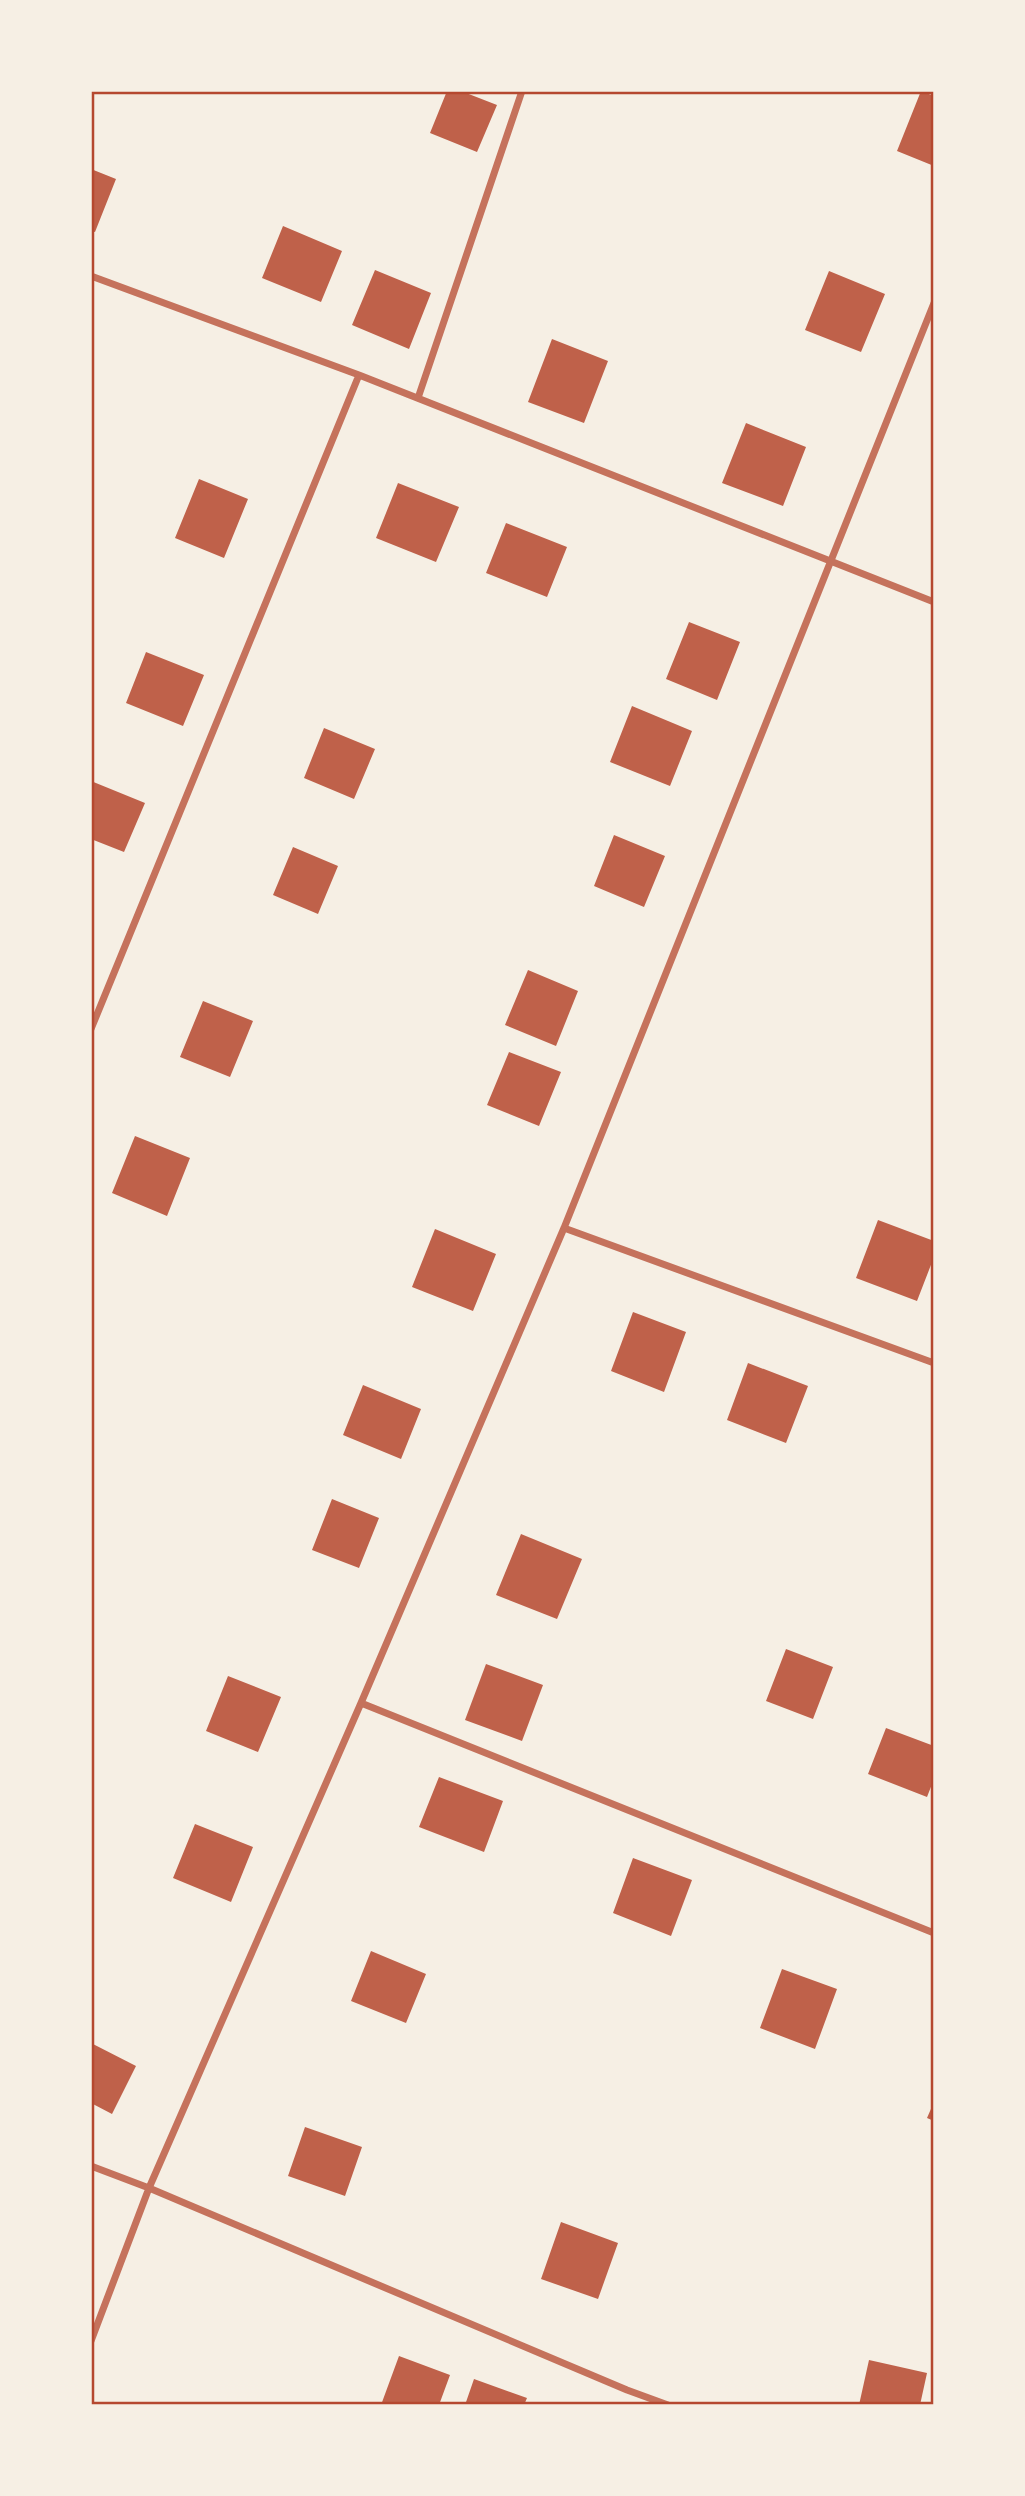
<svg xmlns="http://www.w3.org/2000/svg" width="1025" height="2496" viewBox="0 0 1025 2496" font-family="Arial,sans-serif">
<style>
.building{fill:#bf614a}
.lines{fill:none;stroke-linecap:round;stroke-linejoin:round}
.minor{stroke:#c5725c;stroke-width:7}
.neatline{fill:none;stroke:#b5482f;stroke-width:2.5}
</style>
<rect width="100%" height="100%" fill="#f6efe4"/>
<!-- building -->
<path class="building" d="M447,91h14l36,14 -20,47 -47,-19z
M921,91l13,5v70l-37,-15z
M91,169l25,10 -21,53 -4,-1z
M283,226l59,25 -21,51 -59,-24z
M375,270l56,23 -22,56 -57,-24z
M829,271l56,23 -24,58 -56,-22z
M552,339l56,22 -24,62 -56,-21z
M746,423l60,24 -23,59 -61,-23z
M199,479l49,20 -24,59 -49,-20z
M398,483l61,24 -23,55 -60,-24z
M506,523l61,24 -20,50 -61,-24z
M689,622l51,20 -23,58 -51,-21z
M146,652l58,23 -21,51 -57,-23z
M632,706l60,25 -22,55 -60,-24z
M324,728l51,21 -21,50 -50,-21z
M91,781l54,22 -21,49 -33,-13z
M614,835l51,21 -21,51 -50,-21z
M293,847l45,19 -20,48 -45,-19z
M528,970l50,21 -22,55 -51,-21z
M203,1001l50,20 -23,56 -50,-20z
M509,1052l52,20 -22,54 -52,-21z
M135,1136l55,22 -23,58 -55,-23z
M878,1220l56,21v16l-17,44 -61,-23z
M435,1229l61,25 -23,57 -61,-24z
M633,1312l53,20 -22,60 -53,-21z
M748,1363l60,23 -22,57 -59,-23z
M363,1385l58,24 -20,50 -58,-24z
M332,1499l47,19 -20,50 -47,-18z
M521,1534l61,25 -25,60 -61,-24z
M786,1649l47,18 -20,52 -47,-18z
M486,1664l57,21 -21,56 -57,-21z
M228,1676l53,21 -23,55 -52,-21z
M886,1728l48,18v33l-7,18 -59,-23z
M439,1777l64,24 -19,51 -65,-25z
M195,1824l58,23 -22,55 -58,-24z
M633,1858l59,22 -21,56 -58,-23z
M371,1951l55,23 -20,49 -55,-22z
M782,1969l55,20 -22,60 -55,-21z
M91,2043l45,23 -24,48 -21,-11z
M934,2102v19l-7,-3z
M305,2127l57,20 -17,49 -57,-20z
M561,2222l57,21 -20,56 -57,-20z
M399,2356l51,19 -11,30h-58z
M869,2360l58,13 -7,32h-61z
M474,2379l53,19 -3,7h-59z"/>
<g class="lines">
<!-- minor -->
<path class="minor" d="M91,276l268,99 575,227
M418,398l104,-307
M91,1029l268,-654
M564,1228l370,135
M361,1703l573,230
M91,2166l58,22 478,202 41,15
M91,2341l58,-153 212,-485 203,-475 370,-925"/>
</g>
<!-- border -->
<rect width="1025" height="2496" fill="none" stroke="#f6efe4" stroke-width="186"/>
<rect x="93" y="93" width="839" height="2310" class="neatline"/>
</svg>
